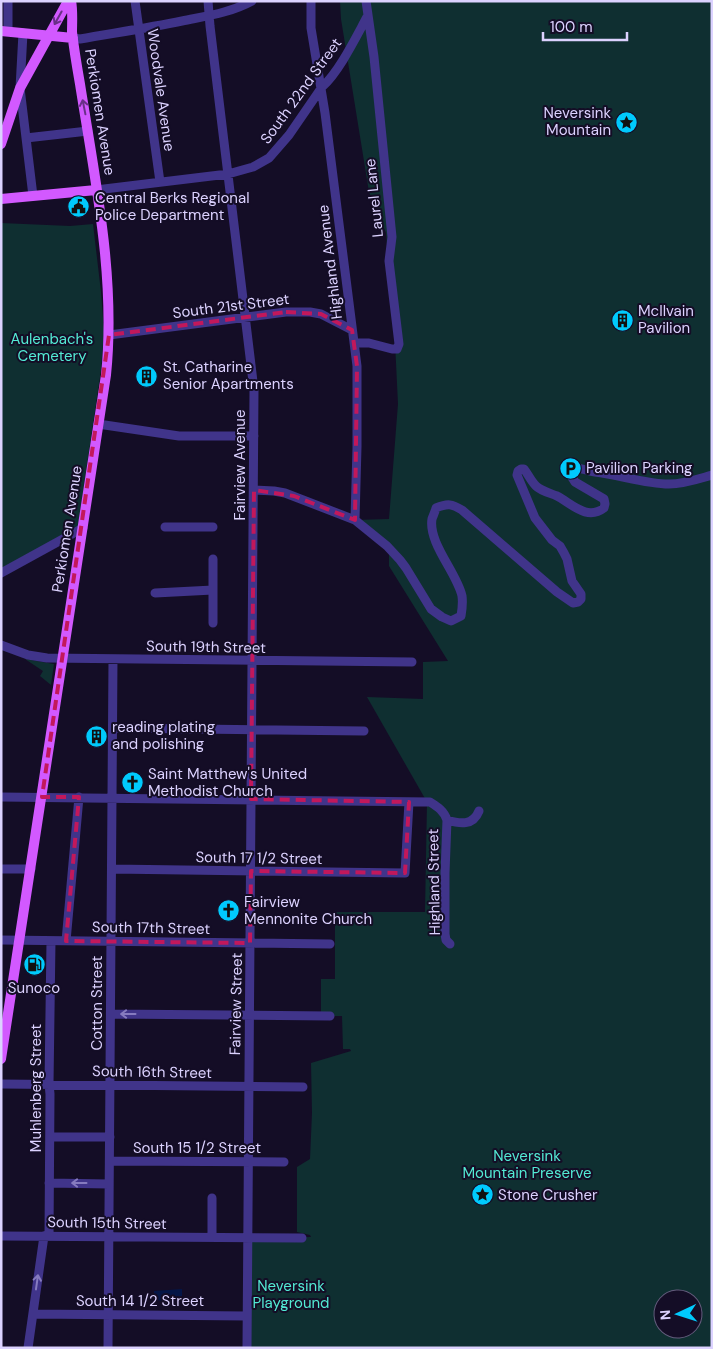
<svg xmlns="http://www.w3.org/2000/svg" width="713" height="1349" viewBox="0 0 713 1349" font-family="'DM Sans',sans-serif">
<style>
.green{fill:#0f2f31;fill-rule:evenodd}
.water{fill:#051647}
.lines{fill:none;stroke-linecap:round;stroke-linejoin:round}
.minor{stroke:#40348a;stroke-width:9}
.major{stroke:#d259ff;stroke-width:10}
.oneway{stroke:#692f88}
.oneway2{stroke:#867bbf}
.marked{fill:none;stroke:#c2185b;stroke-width:4;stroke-dasharray:10 6;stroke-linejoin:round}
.labels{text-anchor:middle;stroke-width:4;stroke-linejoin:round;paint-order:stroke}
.street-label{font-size:15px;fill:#dcd2ff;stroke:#140d26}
.poi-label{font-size:15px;fill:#dcd2ff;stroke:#140d26;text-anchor:start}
.park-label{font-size:15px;fill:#53ead4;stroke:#140d26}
</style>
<rect width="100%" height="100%" fill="#140d26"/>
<!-- green -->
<path class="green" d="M340,1h372v1347h-465l1,-110 63,-1 -1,-2 -13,-3v-65l13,-8 2,-46 -1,-50 40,-12 -1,-2h-7l-1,-33h-21v-37h14v-67h90l2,-110 -60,-105 56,2v-37l25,-1 -59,-95v-17l-34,-29 34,-1 9,-115 -3,-62 -9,-109 -17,-41 -28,-173zM663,1299h30v30h-30z
M1,223l69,3 23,-2 8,68 3,39 -3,39 -23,156 -77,43z
M25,659l29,5 -3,21 -11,-9 3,-5z"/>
<!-- water -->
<path class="water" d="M182,1289v13l-28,-2v-9z"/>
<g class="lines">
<!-- minor -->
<path class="minor" d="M135,1l25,181
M208,1l2,25 44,364 -7,958
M311,1v27l14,85 32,253v81l-2,73
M8,31v-30
M23,33l-3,55 13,108
M73,38l7,1c34,-6 68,-11 102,-18 24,-5 48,-8 70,-20
M26,138l62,-7
M96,190l132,-16 25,-7 16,-9 20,-23 33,-48c17,-15 34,-50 45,-70
M109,335l177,-23h24l11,2 31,16
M354,343h15l23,6h5l2,-5 -10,-83 3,-24 -18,-180 -8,-56
M98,424l81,12h75
M254,490l20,1 11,2 70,27 32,26 13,14 6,8 25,41 11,8 9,4 10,-5c1,-6 2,-13 1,-20 -5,-23 -34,-53 -30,-77 1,-3 3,-7 4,-11 12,-5 16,-4 26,2l95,82 16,11 5,-1 3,-3v-5l-9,-13 -5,-22 -3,-6 -4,-7 -8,-6 -17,-22 -18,-43 1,-4 3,-2h3c4,5 7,12 12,17 5,5 14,7 21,10 15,8 30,25 47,12l1,-4 -1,-5 -29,-17 -5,-8 2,-6c8,-1 15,3 23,4 25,3 50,12 74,12 15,0 29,-5 43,-9
M165,527h48
M213,559v64
M1,573l82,-45
M155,593l58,-3
M1,645l27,10 19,3 365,4
M113,728l251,3
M1,797l429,5c8,5 14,9 17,18l-2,53v61l1,6 4,4
M447,820c13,4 26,6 32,-9
M1,869h30
M112,869l293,4 4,-71
M1,940l329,4
M66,941l13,-144
M111,1014l219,2
M1,1084l302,3
M50,1137h60
M110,1161l174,1
M49,1183l60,1
M212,1198v39
M1,1236l301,2
M49,1236l1,-142 -1,-10 2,-143
M33,1314l214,2
M28,1348l16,-112
M108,1348l5,-689"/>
<!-- major -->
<path class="major" d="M1,31l72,7
M1,144l19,-56 48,-87
M1,199l95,-9
M1,1059l105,-684c10,-97 -11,-195 -26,-291 -3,-17 -6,-35 -8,-52 0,-10 1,-21 -1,-31"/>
</g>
<!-- one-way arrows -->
<defs><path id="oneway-shaft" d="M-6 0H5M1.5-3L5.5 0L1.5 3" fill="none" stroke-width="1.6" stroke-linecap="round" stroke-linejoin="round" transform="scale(1.25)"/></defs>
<g class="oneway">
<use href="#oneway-shaft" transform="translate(58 18) rotate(119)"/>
<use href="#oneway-shaft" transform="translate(84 107) rotate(-101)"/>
</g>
<g class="oneway2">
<use href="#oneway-shaft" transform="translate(128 1014) rotate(180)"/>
<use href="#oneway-shaft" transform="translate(79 1183) rotate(-180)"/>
<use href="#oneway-shaft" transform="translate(37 1282) rotate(-82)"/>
</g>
<!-- marked area -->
<path class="marked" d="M286,312l35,2 31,16 5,36 -2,154 -61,-24 -40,-6 -3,309 158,3 -4,71 -154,-2 -1,72 -184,-2 13,-144h-37l67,-462z"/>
<!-- icons -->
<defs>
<symbol id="sight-disc" viewBox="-11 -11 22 22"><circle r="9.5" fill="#00cafd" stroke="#140d26"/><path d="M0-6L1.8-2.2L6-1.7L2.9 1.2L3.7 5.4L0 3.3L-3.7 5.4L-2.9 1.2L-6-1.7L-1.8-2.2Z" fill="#111"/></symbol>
<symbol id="civic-disc" viewBox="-11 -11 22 22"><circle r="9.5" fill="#00cafd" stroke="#140d26"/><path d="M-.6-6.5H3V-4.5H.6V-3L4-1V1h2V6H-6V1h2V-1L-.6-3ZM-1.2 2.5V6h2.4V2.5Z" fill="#111"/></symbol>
<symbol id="building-disc" viewBox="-11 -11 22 22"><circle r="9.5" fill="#00cafd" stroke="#140d26"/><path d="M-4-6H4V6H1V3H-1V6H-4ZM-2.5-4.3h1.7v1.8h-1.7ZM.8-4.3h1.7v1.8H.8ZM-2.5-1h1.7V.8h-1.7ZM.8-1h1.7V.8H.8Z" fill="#111"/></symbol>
<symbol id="parking-disc" viewBox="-11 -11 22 22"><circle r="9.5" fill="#00cafd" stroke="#140d26"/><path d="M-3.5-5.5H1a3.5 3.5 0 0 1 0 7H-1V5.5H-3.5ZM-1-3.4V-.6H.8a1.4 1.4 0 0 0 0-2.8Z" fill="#111"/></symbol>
<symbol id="church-disc" viewBox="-11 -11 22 22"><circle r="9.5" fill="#00cafd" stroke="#140d26"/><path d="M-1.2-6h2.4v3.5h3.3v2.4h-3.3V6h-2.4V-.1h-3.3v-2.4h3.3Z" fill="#111"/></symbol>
<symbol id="fuel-disc" viewBox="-11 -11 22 22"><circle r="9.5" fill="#00cafd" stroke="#140d26"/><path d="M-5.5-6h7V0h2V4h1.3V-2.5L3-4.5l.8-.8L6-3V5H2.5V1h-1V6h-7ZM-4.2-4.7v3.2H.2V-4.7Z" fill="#111"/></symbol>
</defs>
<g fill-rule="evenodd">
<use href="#sight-disc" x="614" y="110" width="25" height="25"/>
<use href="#civic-disc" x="66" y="194" width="25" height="25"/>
<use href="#building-disc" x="610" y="308" width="25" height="25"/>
<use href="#building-disc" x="134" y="364" width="25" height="25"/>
<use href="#parking-disc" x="558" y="456" width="25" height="25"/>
<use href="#building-disc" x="84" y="724" width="25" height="25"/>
<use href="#church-disc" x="120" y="770" width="25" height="25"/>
<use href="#church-disc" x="216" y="898" width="25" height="25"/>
<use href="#fuel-disc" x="22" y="952" width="25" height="25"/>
<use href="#sight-disc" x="470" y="1182" width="25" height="25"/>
</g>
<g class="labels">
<!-- street labels -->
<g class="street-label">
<text transform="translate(161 90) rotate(82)" y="5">Woodvale Avenue</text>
<text transform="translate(301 91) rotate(-54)" y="5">South 22nd Street</text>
<text transform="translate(100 112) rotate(81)" y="5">Perkiomen Avenue</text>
<text transform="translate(374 198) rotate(-96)" y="5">Laurel Lane</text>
<text transform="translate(330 262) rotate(-97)" y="5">Highland Avenue</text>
<text transform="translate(231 306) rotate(-7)" y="5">South 21st Street</text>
<text transform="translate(240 465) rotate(-90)" y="5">Fairview Avenue</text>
<text transform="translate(67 529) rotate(-81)" y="5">Perkiomen Avenue</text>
<text transform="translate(206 647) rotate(1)" y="5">South 19th Street</text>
<text transform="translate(259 858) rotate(1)" y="5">South 17 1/2 Street</text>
<text transform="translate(434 882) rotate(-91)" y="5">Highland Street</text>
<text transform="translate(151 928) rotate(1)" y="5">South 17th Street</text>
<text transform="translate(97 1003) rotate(-90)" y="5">Cotton Street</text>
<text transform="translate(236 1004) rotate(-89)" y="5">Fairview Street</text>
<text transform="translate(152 1072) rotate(1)" y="5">South 16th Street</text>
<text transform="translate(36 1088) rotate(-90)" y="5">Muhlenberg Street</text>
<text x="197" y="1153">South 15 1/2 Street</text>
<text transform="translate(107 1223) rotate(1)" y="5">South 15th Street</text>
<text x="140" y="1306">South 14 1/2 Street</text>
</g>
<!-- poi labels -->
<g class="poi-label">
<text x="611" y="118" text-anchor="end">Neversink<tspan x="611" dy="17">Mountain</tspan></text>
<text x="95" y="203">Central Berks Regional<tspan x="95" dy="17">Police Department</tspan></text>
<text x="638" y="316">McIlvain<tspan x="638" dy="17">Pavilion</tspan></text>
<text x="163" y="372">St. Catharine<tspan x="163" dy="17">Senior Apartments</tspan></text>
<text x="586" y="473">Pavilion Parking</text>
<text x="112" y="732">reading plating<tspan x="112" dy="17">and polishing</tspan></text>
<text x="148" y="779">Saint Matthew's United<tspan x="148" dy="17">Methodist Church</tspan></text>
<text x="244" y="907">Fairview<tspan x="244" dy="17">Mennonite Church</tspan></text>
<text x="34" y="993" text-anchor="middle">Sunoco</text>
<text x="498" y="1200">Stone Crusher</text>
</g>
<!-- park labels -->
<g class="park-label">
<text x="52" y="344">Aulenbach's<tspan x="52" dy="17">Cemetery</tspan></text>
<text x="527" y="1161">Neversink<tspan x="527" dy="17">Mountain Preserve</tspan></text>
<text x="291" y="1291">Neversink<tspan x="291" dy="17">Playground</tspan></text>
</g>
</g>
<!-- border -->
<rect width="713" height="1349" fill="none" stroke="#dcd2ff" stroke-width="5"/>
<!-- north arrow -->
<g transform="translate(678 1314) rotate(266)"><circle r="24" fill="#140d26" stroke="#645c7d"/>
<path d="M0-4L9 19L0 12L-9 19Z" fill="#00cafd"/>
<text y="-8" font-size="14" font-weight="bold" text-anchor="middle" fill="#dcd2ff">N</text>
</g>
<!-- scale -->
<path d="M543 32v8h84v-8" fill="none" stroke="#dcd2ff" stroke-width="2.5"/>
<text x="550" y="32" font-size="15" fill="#dcd2ff" stroke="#140d26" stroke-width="4" paint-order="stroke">100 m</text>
</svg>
